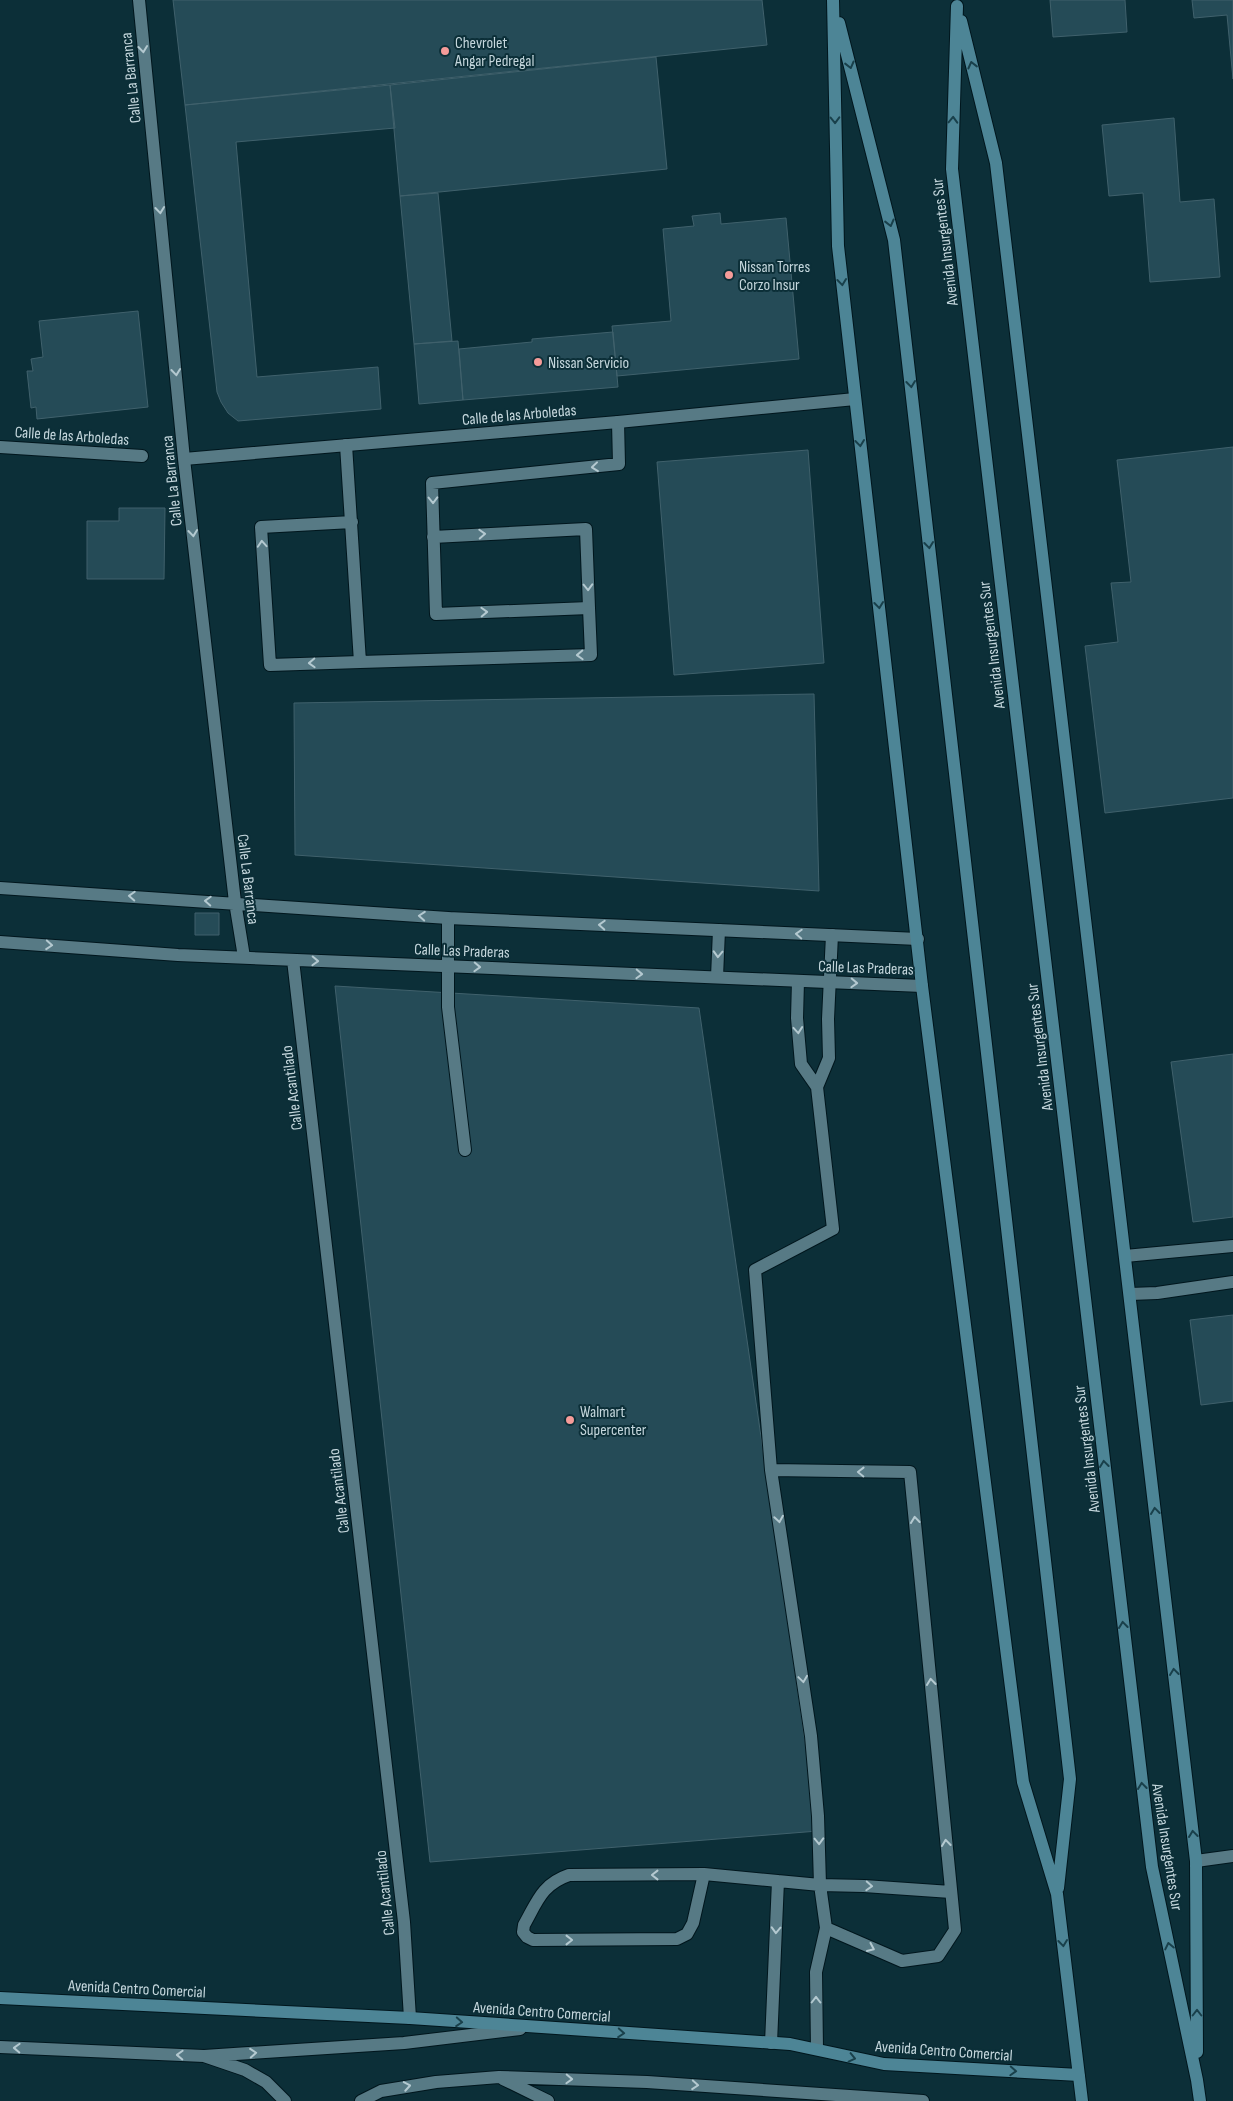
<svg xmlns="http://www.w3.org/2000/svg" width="1233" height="2101" viewBox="0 0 1233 2101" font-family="'Sofia Sans Condensed',sans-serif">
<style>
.building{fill:#254b57;stroke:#40616c}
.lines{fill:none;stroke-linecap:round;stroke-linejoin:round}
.lane-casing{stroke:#00161d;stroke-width:14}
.street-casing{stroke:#00161d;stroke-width:14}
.secondary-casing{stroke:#00161d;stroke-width:14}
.lane{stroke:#577a85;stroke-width:12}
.street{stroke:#577a85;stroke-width:12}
.secondary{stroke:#4d8596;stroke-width:12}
.oneway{stroke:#b4c9d0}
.oneway2{stroke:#19404b}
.poi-dot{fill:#f59b99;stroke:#0c2f38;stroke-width:2}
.labels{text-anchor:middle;stroke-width:4;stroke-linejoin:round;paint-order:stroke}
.poi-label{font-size:16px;fill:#c5d7dd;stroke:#0c2f38;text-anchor:start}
.street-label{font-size:16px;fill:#c5d7dd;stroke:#0c2f38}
</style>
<rect width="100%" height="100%" fill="#0c2f38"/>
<!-- building -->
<path class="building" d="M173,0h589l5,45 -582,60z
M1050,0h75l2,32 -74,5z
M1192,0h41v79l-6,-64 -33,3z
M656,57l11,112 -267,27 -10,-111z
M390,85l5,43 -159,14 21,235 121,-10 3,42 -143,12 -10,-8 -7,-11 -4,-10 -32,-287z
M1174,118l6,84 34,-3 6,78 -70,5 -7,-89 -34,3 -7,-71z
M438,193l14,148 -38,3 -14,-148z
M720,213l1,11 65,-6 13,141 -182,17 -5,-50 59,-5 -8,-92 31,-3 -2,-10z
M138,311l10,96 -111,12 -1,-12 -5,1 -4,-37h6l-2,-12 12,-2 -4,-36z
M613,332l5,55 -155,13 -4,-51 73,-7v-3z
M458,341l5,59 -44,4 -5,-60z
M1233,447v351l-128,15 -20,-167 33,-4 -7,-59 20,-1 -14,-122z
M808,450l16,213 -150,12 -17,-213z
M119,508h46l-1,71h-77v-58h32z
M814,694l5,197 -524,-36 -1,-152z
M195,913h24v22h-24z
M335,986l364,22 119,823 -388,31z
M1233,1054v163l-40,5 -22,-160z
M1233,1315v86l-32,4 -11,-85z"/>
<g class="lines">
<defs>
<path id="lane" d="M346,445l14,217 231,-7 -2,-47 -153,6 -4,-131 187,-19 -1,-42
M352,522l-91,5 9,138 90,-3
M433,537l153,-8 3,79
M448,918v89l17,143
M717,977l2,-47
M798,981l-1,37 4,46 16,23 12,-29 -1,-39 4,-84
M1125,1256l108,-10
M1130,1294l27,-1 76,-11
M771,1470l139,2 45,458 -17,26 -36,5 -76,-33
M1196,1861l37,-5
M704,1874l-11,49 -6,11 -10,5 -144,1 -6,-3 -4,-5 1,-7c13,-23 18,-41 45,-50l135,-1 116,11 44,1 87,6
M771,2043l7,-162
M0,2047l204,9 41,14 21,12 19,19
M817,2049l-1,-77 10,-44 -6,-43 -2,-69 -7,-80 -40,-266 -16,-200 78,-41 -16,-142
M204,2056l200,-13 116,-14
M503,2079l45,22
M361,2101l20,-10 55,-9 63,-5 148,5 276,19"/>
<path id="street" d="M139,0l45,459 51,443 9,55
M0,447l142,9
M184,459l434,-37 237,-23
M0,888l448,30 470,21
M0,942l178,13 744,31
M293,960l111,962 6,96"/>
<path id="secondary" d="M833,0l5,246 84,740 101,796 34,112 25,207
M957,6l-5,163 200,1698 45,213 3,21
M961,21l35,142 200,1698 1,191
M839,23l55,217 176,1539 -12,109
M0,1998l410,20 380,26 94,20 195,11"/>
</defs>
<!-- lane casing -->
<use href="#lane" class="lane-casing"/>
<!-- street casing -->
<use href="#street" class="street-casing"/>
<!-- secondary casing -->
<use href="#secondary" class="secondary-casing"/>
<!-- lane -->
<use href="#lane" class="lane"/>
<!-- street -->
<use href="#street" class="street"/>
<!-- secondary -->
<use href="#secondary" class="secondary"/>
</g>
<!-- one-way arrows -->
<defs><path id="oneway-chevron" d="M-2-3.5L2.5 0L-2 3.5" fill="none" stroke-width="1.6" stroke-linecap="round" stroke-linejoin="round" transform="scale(1.25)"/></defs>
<g class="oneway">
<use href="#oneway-chevron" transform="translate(143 49) rotate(84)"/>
<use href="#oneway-chevron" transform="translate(160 210) rotate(84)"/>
<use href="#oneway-chevron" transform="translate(176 372) rotate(84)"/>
<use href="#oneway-chevron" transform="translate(595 467) rotate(174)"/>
<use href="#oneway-chevron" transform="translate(433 500) rotate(89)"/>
<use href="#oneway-chevron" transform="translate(193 533) rotate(84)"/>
<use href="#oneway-chevron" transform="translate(482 534) rotate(-3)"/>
<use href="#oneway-chevron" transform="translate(262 544) rotate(-94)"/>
<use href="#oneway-chevron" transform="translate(588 587) rotate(88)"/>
<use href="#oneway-chevron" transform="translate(484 612) rotate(-2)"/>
<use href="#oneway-chevron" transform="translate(580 655) rotate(178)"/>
<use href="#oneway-chevron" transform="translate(312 663) rotate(178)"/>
<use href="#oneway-chevron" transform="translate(132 896) rotate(-177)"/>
<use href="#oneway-chevron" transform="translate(208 901) rotate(-177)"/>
<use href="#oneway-chevron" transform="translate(422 916) rotate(-176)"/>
<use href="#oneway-chevron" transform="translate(602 925) rotate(-177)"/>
<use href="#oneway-chevron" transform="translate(799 934) rotate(-177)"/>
<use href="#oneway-chevron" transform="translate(49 945) rotate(4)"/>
<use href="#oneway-chevron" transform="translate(718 954) rotate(92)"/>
<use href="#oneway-chevron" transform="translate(315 961) rotate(2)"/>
<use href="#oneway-chevron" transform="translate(477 967) rotate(2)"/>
<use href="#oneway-chevron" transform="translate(639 974) rotate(2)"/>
<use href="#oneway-chevron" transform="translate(854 983) rotate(2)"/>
<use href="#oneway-chevron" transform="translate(798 1030) rotate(85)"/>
<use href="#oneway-chevron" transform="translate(861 1472) rotate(-179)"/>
<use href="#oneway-chevron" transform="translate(779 1519) rotate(81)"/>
<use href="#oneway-chevron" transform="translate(915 1520) rotate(-96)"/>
<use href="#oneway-chevron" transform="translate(803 1679) rotate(82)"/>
<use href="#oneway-chevron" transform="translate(931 1682) rotate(-96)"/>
<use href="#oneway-chevron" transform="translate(819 1841) rotate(88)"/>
<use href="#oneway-chevron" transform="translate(946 1843) rotate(-96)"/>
<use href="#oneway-chevron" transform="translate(655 1875) rotate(180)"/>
<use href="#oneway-chevron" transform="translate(869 1886) rotate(3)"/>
<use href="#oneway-chevron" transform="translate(776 1930) rotate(92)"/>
<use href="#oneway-chevron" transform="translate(569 1940)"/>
<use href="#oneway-chevron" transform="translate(871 1948) rotate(24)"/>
<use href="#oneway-chevron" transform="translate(816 2000) rotate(-90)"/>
<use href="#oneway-chevron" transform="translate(17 2048) rotate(-178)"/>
<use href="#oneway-chevron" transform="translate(253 2053) rotate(-4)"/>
<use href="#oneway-chevron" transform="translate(180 2055) rotate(-178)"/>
<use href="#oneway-chevron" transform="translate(569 2079) rotate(2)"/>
<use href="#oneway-chevron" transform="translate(695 2085) rotate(4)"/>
<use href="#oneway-chevron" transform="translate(407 2086) rotate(-10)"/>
</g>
<g class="oneway2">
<use href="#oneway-chevron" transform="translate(850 65) rotate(76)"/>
<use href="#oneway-chevron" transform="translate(972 65) rotate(-104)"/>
<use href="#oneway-chevron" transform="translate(835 120) rotate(89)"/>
<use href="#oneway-chevron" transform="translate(953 120) rotate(-88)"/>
<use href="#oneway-chevron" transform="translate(890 223) rotate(76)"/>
<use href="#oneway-chevron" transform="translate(842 282) rotate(83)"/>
<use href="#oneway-chevron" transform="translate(911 384) rotate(83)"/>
<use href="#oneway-chevron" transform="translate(860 443) rotate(83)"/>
<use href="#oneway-chevron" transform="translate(929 545) rotate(83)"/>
<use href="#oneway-chevron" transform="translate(879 605) rotate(83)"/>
<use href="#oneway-chevron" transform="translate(1104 1464) rotate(-97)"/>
<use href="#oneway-chevron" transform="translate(1155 1511) rotate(-97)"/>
<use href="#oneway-chevron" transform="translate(1123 1625) rotate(-97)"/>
<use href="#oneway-chevron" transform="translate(1174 1672) rotate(-97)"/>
<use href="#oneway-chevron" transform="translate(1142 1786) rotate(-97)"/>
<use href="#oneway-chevron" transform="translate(1193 1834) rotate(-97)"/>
<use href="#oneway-chevron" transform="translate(1063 1943) rotate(83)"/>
<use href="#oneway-chevron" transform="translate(1169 1946) rotate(-102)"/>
<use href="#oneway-chevron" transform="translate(1197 2013) rotate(-90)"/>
<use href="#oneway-chevron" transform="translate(459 2022) rotate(4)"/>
<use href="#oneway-chevron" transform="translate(621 2033) rotate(4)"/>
<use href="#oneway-chevron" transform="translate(852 2058) rotate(13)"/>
<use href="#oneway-chevron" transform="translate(1013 2071) rotate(3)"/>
</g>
<!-- markers -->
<g class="poi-dot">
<circle cx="445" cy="51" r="5"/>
<circle cx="729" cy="275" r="5"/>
<circle cx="538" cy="362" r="5"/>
<circle cx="570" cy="1420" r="5"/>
</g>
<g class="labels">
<!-- poi labels -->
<g class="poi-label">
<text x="455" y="48">Chevrolet<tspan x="455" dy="18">Angar Pedregal</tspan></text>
<text x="739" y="272">Nissan Torres<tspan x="739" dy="18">Corzo Insur</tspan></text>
<text x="548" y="368">Nissan Servicio</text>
<text x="580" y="1417">Walmart<tspan x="580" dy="18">Supercenter</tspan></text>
</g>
<!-- street labels -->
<g class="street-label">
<text transform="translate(130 78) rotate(-96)" y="6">Calle La Barranca</text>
<text transform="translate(944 242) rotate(-97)" y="6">Avenida Insurgentes Sur</text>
<text transform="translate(519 414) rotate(-5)" y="6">Calle de las Arboledas</text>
<text transform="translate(72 435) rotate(4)" y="6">Calle de las Arboledas</text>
<text transform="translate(171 481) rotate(-96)" y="6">Calle La Barranca</text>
<text transform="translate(991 645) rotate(-97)" y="6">Avenida Insurgentes Sur</text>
<text transform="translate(249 879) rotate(83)" y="6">Calle La Barranca</text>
<text transform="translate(462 950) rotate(2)" y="6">Calle Las Praderas</text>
<text transform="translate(866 967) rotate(2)" y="6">Calle Las Praderas</text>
<text transform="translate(1039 1047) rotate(-97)" y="6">Avenida Insurgentes Sur</text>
<text transform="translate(291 1088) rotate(-97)" y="6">Calle Acantilado</text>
<text transform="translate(1086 1449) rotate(-97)" y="6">Avenida Insurgentes Sur</text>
<text transform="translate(338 1491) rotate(-97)" y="6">Calle Acantilado</text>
<text transform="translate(1168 1847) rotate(81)" y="6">Avenida Insurgentes Sur</text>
<text transform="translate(384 1893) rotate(-96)" y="6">Calle Acantilado</text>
<text transform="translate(137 1988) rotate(3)" y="6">Avenida Centro Comercial</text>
<text transform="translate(542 2011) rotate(4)" y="6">Avenida Centro Comercial</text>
<text transform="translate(944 2050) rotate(4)" y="6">Avenida Centro Comercial</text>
</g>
</g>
</svg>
